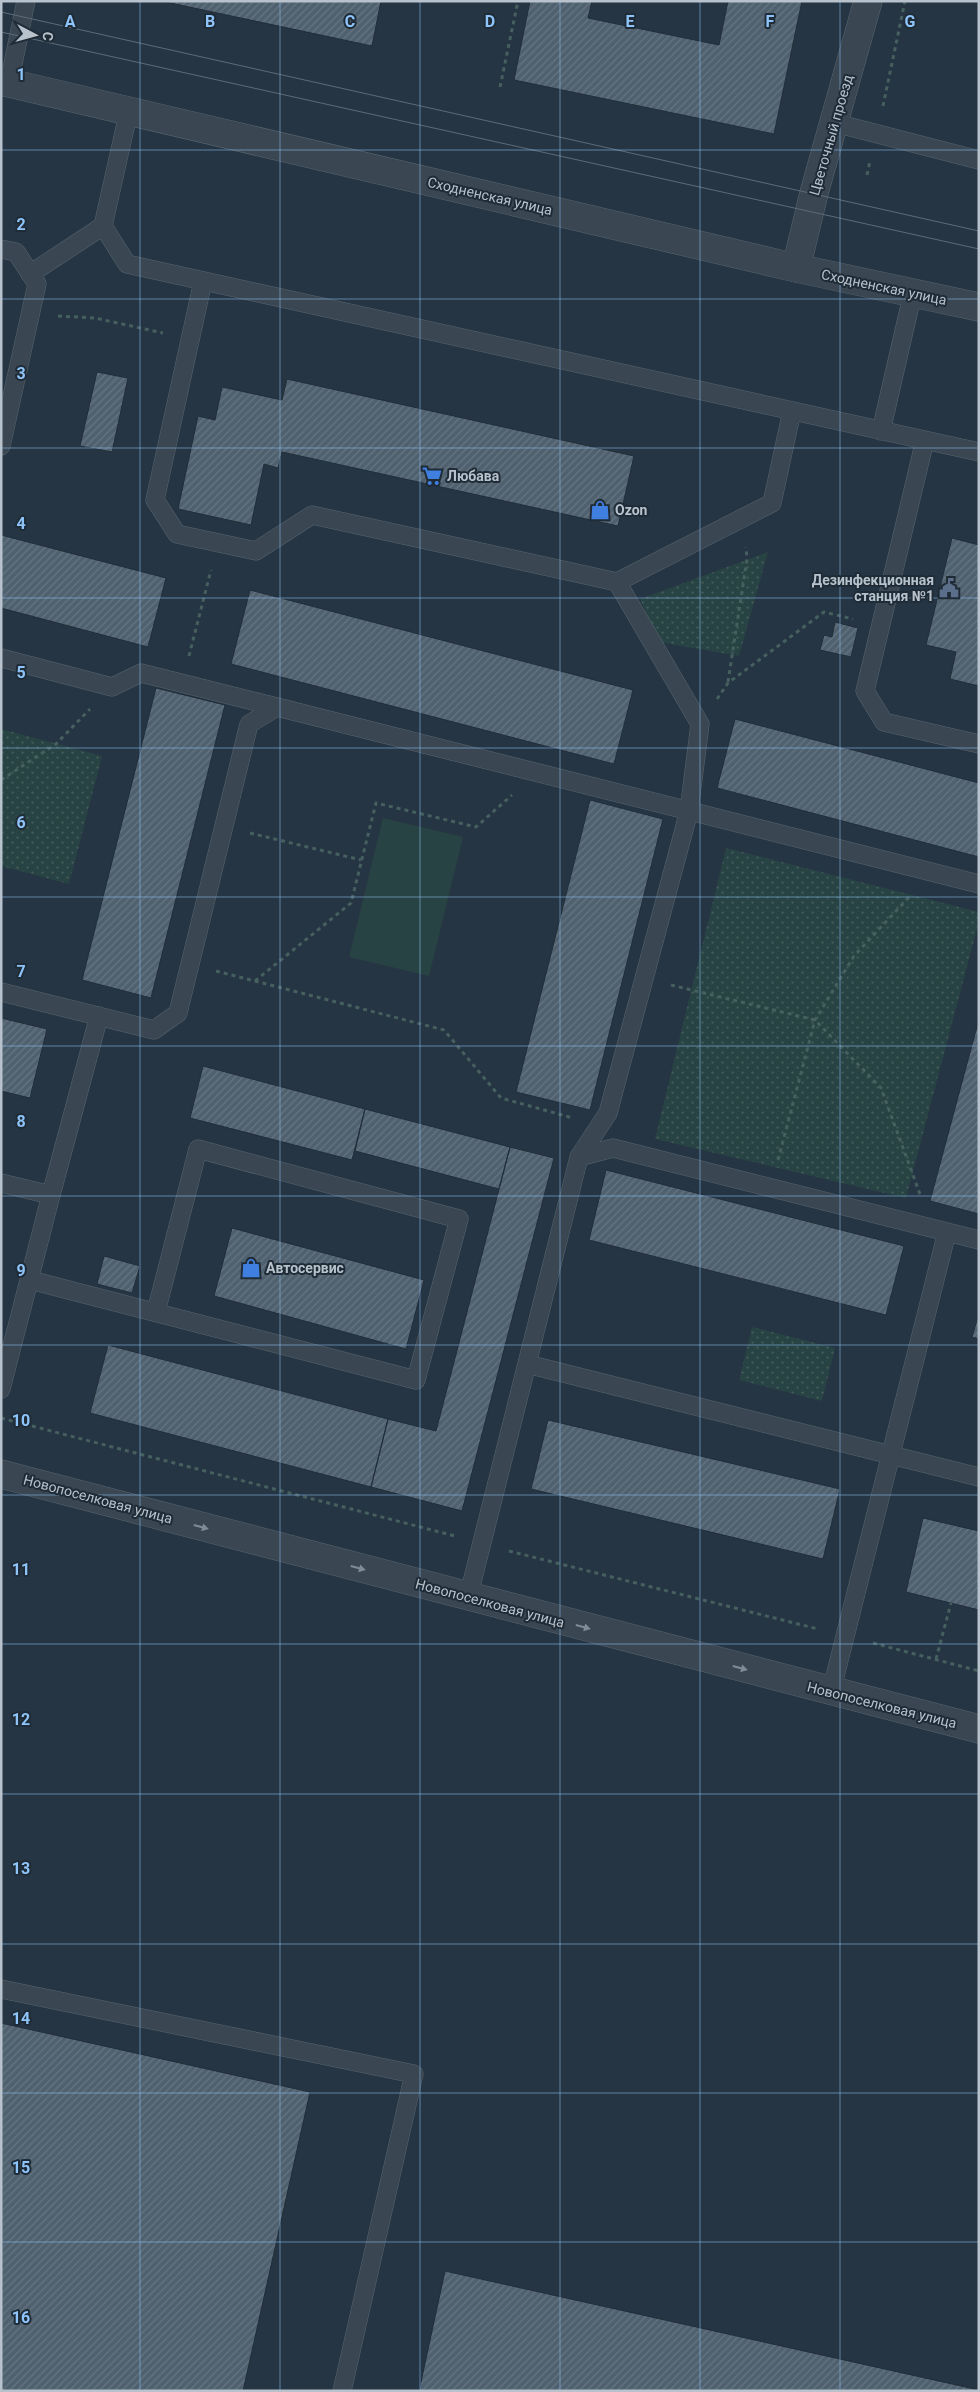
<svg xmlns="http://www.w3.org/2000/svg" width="980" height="2392" viewBox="0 0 980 2392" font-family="Roboto,sans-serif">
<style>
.park{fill:url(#park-dots)}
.pitch{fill:#284343}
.building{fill:url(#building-hatch);stroke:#212e39}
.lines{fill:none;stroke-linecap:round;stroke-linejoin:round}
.service-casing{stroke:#58656f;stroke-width:19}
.minor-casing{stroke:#58656f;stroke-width:29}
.tertiary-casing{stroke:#58656f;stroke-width:29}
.path{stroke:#465f5f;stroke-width:3;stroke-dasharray:4 4;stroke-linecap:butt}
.service{stroke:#3a4752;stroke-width:18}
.minor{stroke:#3a4752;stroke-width:28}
.tertiary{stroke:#3a4752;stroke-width:28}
.tram{stroke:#5c6b79;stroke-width:1}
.oneway{fill:#7f8b95}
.grid{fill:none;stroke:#8ec4fa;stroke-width:1;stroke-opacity:0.55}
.labels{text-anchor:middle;stroke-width:4;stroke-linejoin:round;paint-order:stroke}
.street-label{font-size:14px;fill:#b7c2cc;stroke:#1f2c37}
.poi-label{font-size:14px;font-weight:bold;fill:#b7c2cc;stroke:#1f2c37;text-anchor:start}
.grid-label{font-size:16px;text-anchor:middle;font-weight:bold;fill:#8ec4fa;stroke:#1f2c37;stroke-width:4;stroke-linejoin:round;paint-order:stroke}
</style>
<defs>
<pattern id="park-dots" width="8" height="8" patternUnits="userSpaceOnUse" patternTransform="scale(1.25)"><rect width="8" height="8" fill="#284343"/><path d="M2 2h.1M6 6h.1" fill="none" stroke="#455c5d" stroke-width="1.8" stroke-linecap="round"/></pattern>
<pattern id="building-hatch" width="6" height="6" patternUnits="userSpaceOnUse" patternTransform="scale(1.25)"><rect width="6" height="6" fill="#4f606e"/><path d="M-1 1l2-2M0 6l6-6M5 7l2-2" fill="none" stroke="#667582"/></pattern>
</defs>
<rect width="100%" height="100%" fill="#263543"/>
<!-- park -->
<path class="park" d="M768,552l-29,104 -80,-14 -19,-43z
M1,729l101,27 -33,128 -68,-18z
M726,848l253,64v9l-73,277 -251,-59z
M752,1327l83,21 -13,53 -83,-21z"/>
<!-- pitch -->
<path class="pitch" d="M383,818l80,19 -34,139 -80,-19z"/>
<!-- building -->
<path class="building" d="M161,1h220l-9,45z
M530,1h62l-4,17 131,27 9,-44h74l-28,133 -260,-54z
M97,372l31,6 -16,74 -32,-6z
M287,379l347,77 -16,70 -336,-74 -4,16 -14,-4 -13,61 -73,-16 20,-93 17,4 7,-33 60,13z
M1,535l165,43 -18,69 -147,-39z
M952,538l27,7v141l-29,-7 6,-27 -30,-7z
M250,590l383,100 -19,74 -383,-100z
M835,622l23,6 -7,29 -31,-7 4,-15 8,2z
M156,688l69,17 -74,293 -69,-18z
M735,719l244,64v74l-262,-69z
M590,800l73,19 -73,291 -74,-18z
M1,1018l46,11 -17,69 -29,-7z
M979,1019v195l-49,-13z
M203,1066l162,43 -13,51 -162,-42z
M365,1109l145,38 -11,42 -144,-38z
M510,1147l44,11 -92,353 -91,-24 17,-68 48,12z
M606,1170l298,76 -18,69 -297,-75z
M232,1228l192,52 -18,69 -192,-53z
M104,1256l36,10 -8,27 -35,-9z
M979,1313v26l-7,-2z
M108,1345l280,74 -17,68 -281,-74z
M548,1420l292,69 -17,70 -292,-70z
M923,1518l56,13v79l-73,-18z
M1,2023l309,69 -67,299h-242z
M445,2271l534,119v1h-560z"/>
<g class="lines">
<defs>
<path id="service" d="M9,83l17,-82
M129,110l-26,116 24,38 852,188
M835,123l144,37
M1,249l15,3 21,32 -36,162
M30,274l73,-48
M203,281l-48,219 22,34 79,17 56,-36 305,67 155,-79 20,-92
M881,431l32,-139
M925,440l-60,251 19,31 95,22
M1,658l111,29 29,-14 136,34
M1,992l153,38 24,-17 71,-289 28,-17 702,177
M579,1157l29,-44 81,-302 11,-87 -83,-142
M1,1183l50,12 -50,194
M51,1195l48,-179
M30,1280l386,100 43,-161 -261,-70 -42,163
M527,1364l452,113
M468,1598l111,-441 34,-9 366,92
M831,1692l116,-460
M1,1989l413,85 -72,317"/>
<path id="minor" d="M796,268l18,-75 54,-192
M1,1474l978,255"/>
<path id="tertiary" d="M1,81l795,187 183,39"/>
</defs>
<!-- service casing -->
<use href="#service" class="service-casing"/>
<!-- minor casing -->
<use href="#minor" class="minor-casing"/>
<!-- tertiary casing -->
<use href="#tertiary" class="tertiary-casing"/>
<!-- path -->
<path class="path" d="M500,87l18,-86
M883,106l22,-105
M867,175l3,-14
M58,316l37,2 68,15
M189,656l22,-86
M728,682l19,-123 -1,-12
M717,699l11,-16 96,-71 29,7
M1,780l55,-36 34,-35
M250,833l111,27
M216,971l228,59 57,68 72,20
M255,981l96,-78 25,-100 100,24 36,-32
M671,985l144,35 66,68 40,109
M778,1160l37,-140 39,-64 57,-61
M1,1418l454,118
M509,1551l309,78
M873,1643l106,28
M936,1659l15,-56"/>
<!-- service -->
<use href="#service" class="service"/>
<!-- minor -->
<use href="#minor" class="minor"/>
<!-- tertiary -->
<use href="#tertiary" class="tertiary"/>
<!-- tram -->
<path class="tram" d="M1,12l978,219
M1,32l978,217"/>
</g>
<!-- one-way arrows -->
<defs><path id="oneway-solid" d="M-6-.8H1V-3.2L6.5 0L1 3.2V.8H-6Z" transform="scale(1.25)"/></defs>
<g class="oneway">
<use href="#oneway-solid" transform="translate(201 1527) rotate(15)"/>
<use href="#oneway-solid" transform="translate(358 1568) rotate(15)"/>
<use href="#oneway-solid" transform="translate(583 1627) rotate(15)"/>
<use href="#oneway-solid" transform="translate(740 1668) rotate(15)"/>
</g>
<!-- grid -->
<path class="grid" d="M140,1v2390M280,1v2390M420,1v2390M560,1v2390M700,1v2390M840,1v2390M1,150h978M1,299h978M1,448h978M1,598h978M1,748h978M1,897h978M1,1046h978M1,1196h978M1,1345h978M1,1495h978M1,1644h978M1,1794h978M1,1944h978M1,2093h978M1,2242h978"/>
<!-- icons -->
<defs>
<symbol id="supermarket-bare" viewBox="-9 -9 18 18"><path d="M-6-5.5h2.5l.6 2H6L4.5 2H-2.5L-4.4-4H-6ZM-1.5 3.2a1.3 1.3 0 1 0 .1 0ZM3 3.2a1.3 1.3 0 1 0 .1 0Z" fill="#3f7fe0" stroke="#1f2c37" stroke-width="2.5" paint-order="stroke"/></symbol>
<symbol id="shop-bare" viewBox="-9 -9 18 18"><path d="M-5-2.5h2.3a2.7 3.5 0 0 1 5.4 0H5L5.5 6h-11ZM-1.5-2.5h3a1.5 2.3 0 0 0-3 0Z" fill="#3f7fe0" stroke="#1f2c37" stroke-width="2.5" paint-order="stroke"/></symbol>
<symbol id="civic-bare" viewBox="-9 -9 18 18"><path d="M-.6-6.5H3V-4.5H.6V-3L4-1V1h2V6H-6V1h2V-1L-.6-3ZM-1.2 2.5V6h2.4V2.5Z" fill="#5c6f8a" stroke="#1f2c37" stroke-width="2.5" paint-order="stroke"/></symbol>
</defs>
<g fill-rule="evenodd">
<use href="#supermarket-bare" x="418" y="462" width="28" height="28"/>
<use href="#shop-bare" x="586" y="496" width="28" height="28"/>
<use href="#civic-bare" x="935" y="574" width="28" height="28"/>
<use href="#shop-bare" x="237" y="1254" width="28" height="28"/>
</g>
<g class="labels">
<!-- street labels -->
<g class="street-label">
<text transform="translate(831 135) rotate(-74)" y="5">Цветочный проезд</text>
<text transform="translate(490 196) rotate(13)" y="5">Сходненская улица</text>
<text transform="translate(884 287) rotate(12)" y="5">Сходненская улица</text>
<text transform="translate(98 1499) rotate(15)" y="5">Новопоселковая улица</text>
<text transform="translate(490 1603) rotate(15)" y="5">Новопоселковая улица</text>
<text transform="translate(882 1705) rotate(14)" y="5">Новопоселковая улица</text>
</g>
<!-- poi labels -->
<g class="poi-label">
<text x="447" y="481">Любава</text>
<text x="615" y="515">Ozon</text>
<text x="934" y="585" text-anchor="end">Дезинфекционная<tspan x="934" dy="16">станция №1</tspan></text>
<text x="266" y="1273">Автосервис</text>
</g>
</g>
<g class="grid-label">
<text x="70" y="27">A</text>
<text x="210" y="27">B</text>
<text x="350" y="27">C</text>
<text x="490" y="27">D</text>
<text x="630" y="27">E</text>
<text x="770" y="27">F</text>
<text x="910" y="27">G</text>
<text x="21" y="80">1</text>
<text x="21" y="230">2</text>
<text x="21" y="379">3</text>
<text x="21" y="529">4</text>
<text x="21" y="678">5</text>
<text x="21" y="828">6</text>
<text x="21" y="977">7</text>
<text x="21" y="1127">8</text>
<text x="21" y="1276">9</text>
<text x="21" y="1426">10</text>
<text x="21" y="1575">11</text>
<text x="21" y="1725">12</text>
<text x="21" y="1874">13</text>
<text x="21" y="2024">14</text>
<text x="21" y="2173">15</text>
<text x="21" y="2323">16</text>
</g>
<!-- border -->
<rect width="980" height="2392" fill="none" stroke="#b7c2cc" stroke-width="5"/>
<!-- north arrow -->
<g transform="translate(35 35) rotate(96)" stroke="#1f2c37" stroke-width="4" paint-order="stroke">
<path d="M0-4L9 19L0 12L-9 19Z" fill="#b7c2cc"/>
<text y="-8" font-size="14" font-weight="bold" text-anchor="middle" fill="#b7c2cc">С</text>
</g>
</svg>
